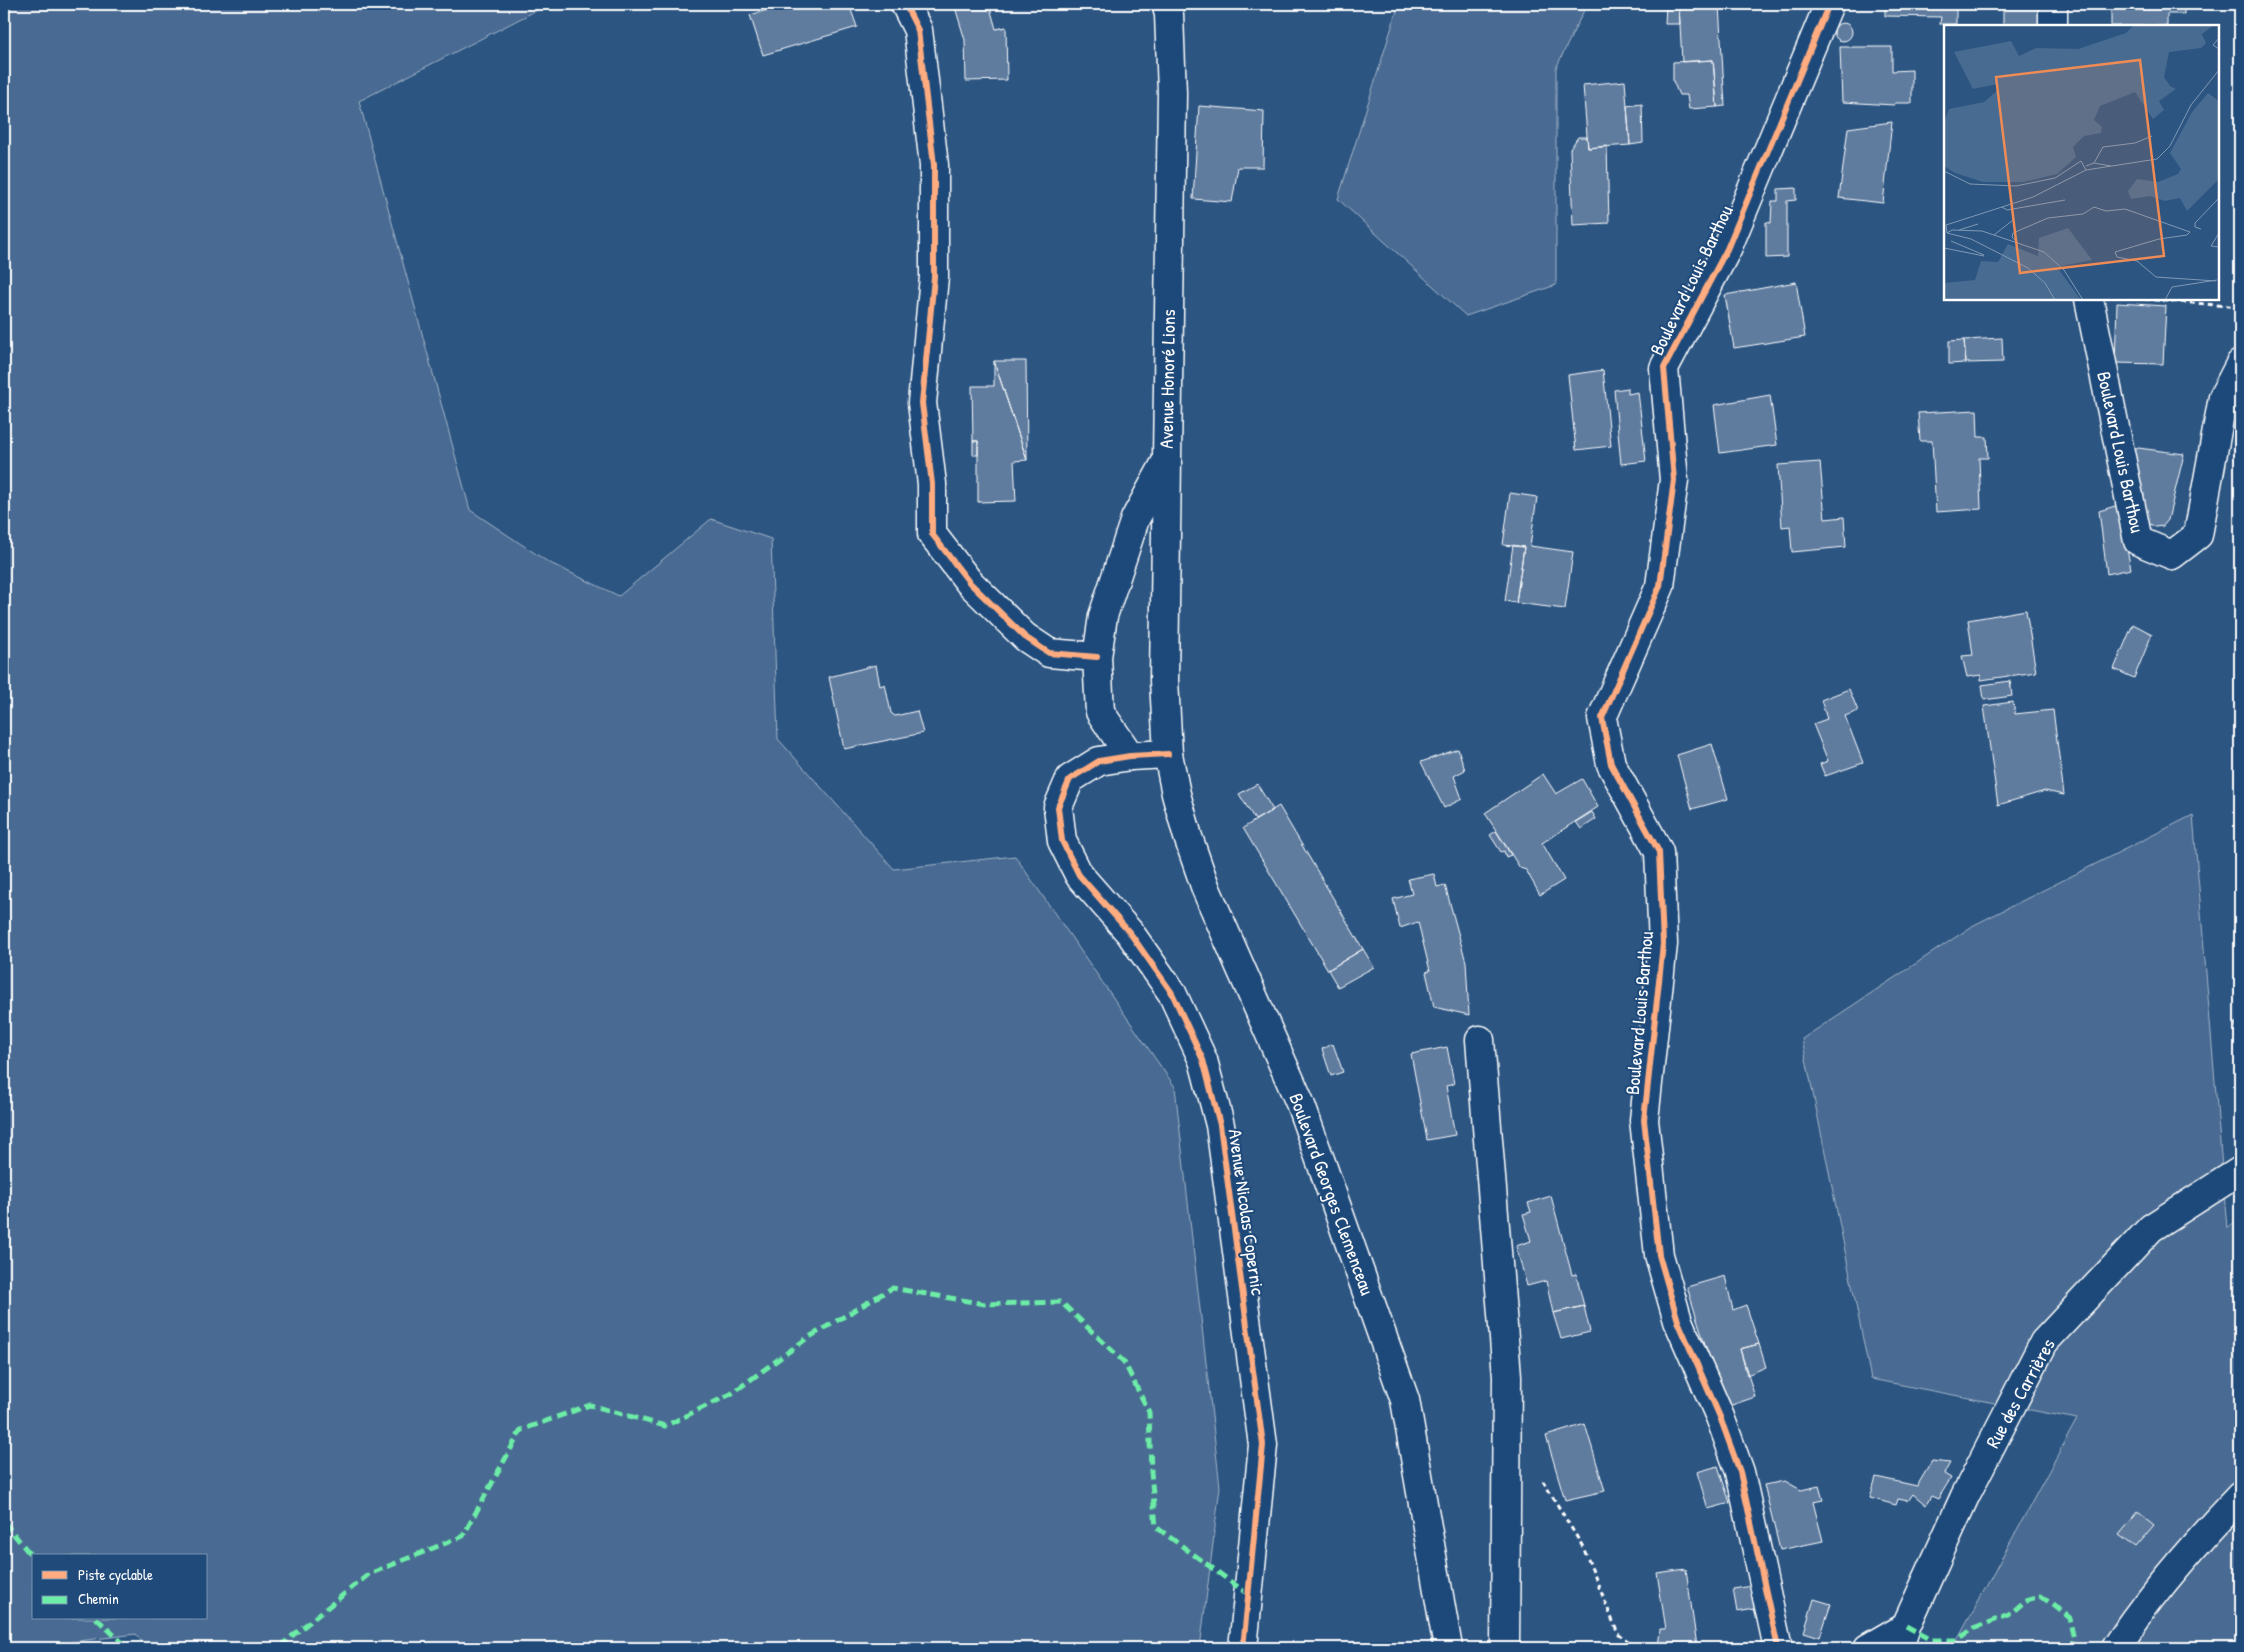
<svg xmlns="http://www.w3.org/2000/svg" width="2244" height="1652" viewBox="0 0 2244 1652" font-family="'Patrick Hand',sans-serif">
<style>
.green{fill:#486b92;stroke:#a4b5c8;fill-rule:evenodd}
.building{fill:#5e7c9f;stroke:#fff}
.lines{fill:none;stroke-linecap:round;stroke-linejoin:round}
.minor-casing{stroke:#fff;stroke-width:31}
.tertiary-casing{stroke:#fff;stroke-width:31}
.secondary-casing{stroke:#fff;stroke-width:31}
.path{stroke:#fff;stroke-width:3;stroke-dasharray:5 4;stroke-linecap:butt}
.minor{stroke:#1f4a7a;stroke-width:28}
.tertiary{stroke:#1f4a7a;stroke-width:28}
.secondary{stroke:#1f4a7a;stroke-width:28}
.quiet{stroke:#6deda7;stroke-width:5;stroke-dasharray:10 5;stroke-linecap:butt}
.cycleway-casing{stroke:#1f4a7a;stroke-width:9}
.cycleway{stroke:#ffac80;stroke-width:6}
.labels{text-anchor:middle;stroke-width:4;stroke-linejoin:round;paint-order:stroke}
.street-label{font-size:19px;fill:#fff;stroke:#1f4a7a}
.inset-road{fill:none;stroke:#8099b4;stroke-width:1}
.view{fill:#ef8b55;fill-opacity:0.15;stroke:#ef8b55;stroke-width:2.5}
.inset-edge{fill:none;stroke:#fff;stroke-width:2.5}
</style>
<rect width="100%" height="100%" fill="#2c5582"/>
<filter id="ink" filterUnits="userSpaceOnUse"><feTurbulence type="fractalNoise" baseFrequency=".02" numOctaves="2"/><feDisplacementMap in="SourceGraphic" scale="10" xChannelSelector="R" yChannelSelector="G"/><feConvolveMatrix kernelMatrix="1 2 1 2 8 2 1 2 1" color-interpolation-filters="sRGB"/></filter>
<g filter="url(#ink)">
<!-- green -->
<path class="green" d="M4,4h545l-190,97 111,409 78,52 71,34 92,-77 60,20 7,200 116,130 121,-13 160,231 45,400 -20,161h-1054l-10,-14 -66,8 1,6h-67zM34,1556h172v62h-172z
M1399,4h188l-31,64v217l-90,31 -128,-117z
M2193,815l34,413 13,-8v428h-287l124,-229 -206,-40 -69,-340 172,-114z"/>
<!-- building -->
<path class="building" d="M788,4h61l8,23 -94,28 -13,-40z
M954,4h35l7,25 10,-2 1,53 -41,1 -1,-41z
M1666,4h26v1l-13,1 1,18h-15z
M1871,4h85v20h-16l1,-7 -56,-1v-12z
M2003,4h37v22h-37z
M2111,4h73v10h-17v12h-56z
M1719,5l6,101 -8,1 -4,-47 -31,2 -3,-56z
M1834 32a9 9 0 1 1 18 0a9 9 0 1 1-18 0Z
M1840,47h52v24l20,-1v33h-17l-1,2 -52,-3z
M1713,60l4,47 -28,2 -2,-14h-8l-6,-14v-19z
M1625,81l5,64 -42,3 -5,-63z
M1642,104l1,39 -13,2 -3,-39z
M1199,106l65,5 -1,56h-25l-6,35 -39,-3z
M1892,122l-9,81 -44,-5 9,-70z
M1578,137h9l1,11 19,-2 2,77 -36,2 -3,-76z
M1796,188v12l-9,1v56l-21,1v-36l5,1 1,-22h6v-12z
M1796,282l9,55 -71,11 -9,-53z
M2117,303l49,3 -3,58 -48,-1z
M2002,338l1,24 -37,1 -2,-23z
M1964,340l2,23 -17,1v-23z
M994,361h32l1,99z
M994,361l33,99 -13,1 2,40 -38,1v-61h-5l-1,-55h22z
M1603,370l8,76 -35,4 -8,-75z
M1628,388v6l10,-2 8,69 -25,3 -7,-74z
M1770,395l7,50 -57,8 -6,-48z
M1977,410l1,27h9l1,21h-9l2,51 -45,3 -4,-71h-12l-2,-28z
M973,441h5v14h-5z
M2131,447l53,7 -16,66 -5,6 -8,1 -9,-6z
M1820,462l5,57 19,-2 2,30 -54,5 -2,-26 -8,1 -4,-62z
M1510,493l27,4 -7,49 43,6 -8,57 -49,-6 8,-56 -21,-2z
M2118,505l13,64 -24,5 -8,-63z
M1513,545l11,2 -8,56 -11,-2z
M2026,610l10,62 -55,8v-5l-14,2 -5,-21 11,-1 -5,-35z
M2133,624l19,10 -18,44 -20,-9z
M876,665l4,21 5,-2 6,29 4,3 22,-5 6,22 -79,16 -15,-72z
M2010,681l2,15 -28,4 -2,-15z
M1849,689l9,22 -13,5 18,47 -38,13 -5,-12 8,-3 -15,-37 14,-5 -6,-19z
M2013,702l2,12 38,-4 11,85 -19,-4 -47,14 -14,-99z
M1712,744l16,55 -36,10 -15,-54z
M1458,749l7,21 -11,6 8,23 -18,9 -23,-46z
M1543,774l13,20 26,-15 16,28 -56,36 22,37 -24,15 -14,-25 -6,-2 -35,-55z
M1257,784l16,26 -18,10 -16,-26z
M1279,806l84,143 -35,21 -85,-142z
M1592,812l4,7 -15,10 -5,-7z
M1496,831l15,24 -5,2 -2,-6 -3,1 -11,-17z
M1434,874l3,13 8,-2 21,77 3,53 -35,-8 -8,-35 4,-1 -12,-49 -18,6 -7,-29 19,-5 -4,-15z
M1363,949l11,18 -36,20 -10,-17z
M2240,1022v28l-5,-27z
M1333,1044l10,28 -12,4 -9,-27z
M1447,1047l7,37 -8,2 9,49 -28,5 -16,-86z
M1551,1196l21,79 4,-1 8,32 -31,7 -7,-32 -19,5 -11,-40 15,-5 -8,-27 8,-2 -3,-9z
M1725,1276l8,34 13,-5 13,39 -19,5 15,48 -26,9 -9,-26 -3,2 -30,-95z
M1584,1306l6,26 -29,7 -8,-26z
M1759,1344l7,23 -19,8 -7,-26z
M1585,1424l20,67 -40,9 -19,-64z
M1932,1461l18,2 -6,11 7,4 -13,21 -7,-3 -5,9 -13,-11 -5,7 -10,-2 -2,6 -26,-7 6,-21 41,9z
M1718,1466l12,37 -22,6 -11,-37z
M1785,1481l16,9 18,-4 4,14 -10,2 10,39 -43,9 -16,-65z
M2138,1512l16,13 -19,22 -16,-12z
M1686,1569l11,77 -39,2 2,-19h6l-9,-56z
M1752,1586l3,23 -18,3 -4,-23z
M1814,1599l17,5 -11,33 -16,-5z"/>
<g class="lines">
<defs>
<path id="minor" d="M905,4l13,26 16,135v112l-12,126 10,81v50l37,48 56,55 24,16 48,4
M2053,26v-22
M2089,299l49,242 34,14 26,-20 25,-138 17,-33
M1130,756l-30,-44 -3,-55 6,-41 32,-97 31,-57
M1480,1040l27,336 -2,272
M1778,1648l-38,-176 -20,-55 -42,-96 -19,-66 -15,-135 19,-176 -4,-92 -48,-88 -9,-46 58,-132 14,-106 -10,-112 63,-119 102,-245
M1868,1648l38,-22
M1899,1648l7,-22 59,-130 79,-154 107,-114 89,-57"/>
<path id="tertiary" d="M1168,754l-38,2 -31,5 -29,18 -12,28 4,34 17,34 51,58 42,60 31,67 17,65 43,320 -20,203"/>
<path id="secondary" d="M1166,4l3,10 3,79 -8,587 4,74 8,40 12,43 18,52 94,214 105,297 43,248
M2115,1648c36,-55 79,-104 125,-152"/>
</defs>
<!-- minor casing -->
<use href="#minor" class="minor-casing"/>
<!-- tertiary casing -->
<use href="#tertiary" class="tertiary-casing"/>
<!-- secondary casing -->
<use href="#secondary" class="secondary-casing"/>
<!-- path -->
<path class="path" d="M2145,299l95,8
M1543,1481l40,66 35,87 17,14"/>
<!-- minor -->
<use href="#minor" class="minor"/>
<!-- tertiary -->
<use href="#tertiary" class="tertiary"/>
<!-- secondary -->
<use href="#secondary" class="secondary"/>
<!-- quiet -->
<path class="quiet" d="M4,1522l30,37
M96,1618l32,30
M1906,1626l26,14h25l19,-13 33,-12 17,-15 15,-4 28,22 5,21 -4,9
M281,1648l6,-8 82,-66 94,-38 58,-106 69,-25 75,21 66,-32 75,-55 86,-51 93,16 76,-2 63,60 25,50 2,60 5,55 93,68"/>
<defs>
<path id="cycleway" d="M905,4l13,26 16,135v112l-12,126 10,81v50l37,48 56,55 24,16 48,4
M1168,754l-38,2 -31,5 -29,18 -12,28 4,34 17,34 51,58 42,60 31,67 17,65 43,320 -20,203
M1778,1648l-38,-176 -20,-55 -42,-96 -19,-66 -15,-135 19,-176 -4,-92 -48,-88 -9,-46 58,-132 14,-106 -10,-112 63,-119 102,-245"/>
</defs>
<!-- cycleway casing -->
<use href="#cycleway" class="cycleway-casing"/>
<!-- cycleway -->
<use href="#cycleway" class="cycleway"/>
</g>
</g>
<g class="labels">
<!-- street labels -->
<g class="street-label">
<text transform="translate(1691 280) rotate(-64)" y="7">Boulevard Louis Barthou</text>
<text transform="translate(1167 379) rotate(-89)" y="7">Avenue Honoré Lions</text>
<text transform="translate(2121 452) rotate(78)" y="7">Boulevard Louis Barthou</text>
<text transform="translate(1639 1013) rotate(-85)" y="7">Boulevard Louis Barthou</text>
<text transform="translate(1332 1194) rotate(70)" y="7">Boulevard Georges Clemenceau</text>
<text transform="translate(1247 1212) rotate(82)" y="7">Avenue Nicolas Copernic</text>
<text transform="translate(2020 1393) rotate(-61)" y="7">Rue des Carrières</text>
</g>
</g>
<!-- overview -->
<g transform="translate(1944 25)">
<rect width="275" height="275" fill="#2c5582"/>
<path d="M190,0h80l-12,9 4,9 -5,5 -32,4 -5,25 6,9 6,3 -17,12 5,9 -11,9 -18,-27 -35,14 -6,14 8,7 -1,6 -17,3 -11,11 3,10 -19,17 -34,8h-40l-28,-9 -11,-7v-43l5,-14 35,-7 15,-13 -2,-5 -24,5 -19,-37 57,-11 8,15 17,-8 42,1 48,-16zM264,68l11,8v78l-32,32 -7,-13 -15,3 -15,-5 -19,3 -3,-8 9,-12 21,3 20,-8 3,-5 -11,-16 22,-41zM124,203l24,32 -35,7 24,33h-137v-17l31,-3 6,-19 17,1 10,-18 30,12 1,-18z" fill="#486b92"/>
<path class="inset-road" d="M275,13l-6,7 6,4M150,138l9,-16 32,-4 17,-7M142,141l8,-3 17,3M0,146l26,13 46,2 39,-8 26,-17 5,9M58,182l5,3 58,-10M257,204l-6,-2v-4l24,-25M15,205l19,-6M3,208l5,-3 30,1 62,21 20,18 19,30M275,208l-8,13 8,1M50,210l19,-15M7,216l33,14M74,218l-6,-6 1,-4 35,-15 35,-4 11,-7 12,4 19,-2 65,23 -3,3 -28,4 -44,13 2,5 20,4 19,16 60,4M0,223l40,8M111,275l-10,-17 -17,-15 -57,-29 -24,-6 -1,-8 87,-28 53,-27 71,-11 13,-13 21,-41 28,-35M221,275l7,-13 45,-7"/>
<path class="view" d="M196,35l24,196 -144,17 -24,-196z"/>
<rect width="275" height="275" class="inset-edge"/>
</g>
<!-- margin -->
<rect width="2244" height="1652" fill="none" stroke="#1f4a7a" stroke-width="20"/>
<rect x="10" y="10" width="2224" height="1632" fill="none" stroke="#fff" stroke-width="2" filter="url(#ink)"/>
<!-- legend -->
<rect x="32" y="1554" width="175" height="65" fill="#1f4a7a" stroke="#7992af"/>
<rect x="42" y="1571" width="25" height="8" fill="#ffac80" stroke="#7992af"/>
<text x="78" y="1580" font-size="15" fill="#ffffff">Piste cyclable</text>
<rect x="42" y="1596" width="25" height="8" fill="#6deda7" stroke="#7992af"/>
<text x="78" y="1604" font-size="15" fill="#ffffff">Chemin</text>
</svg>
